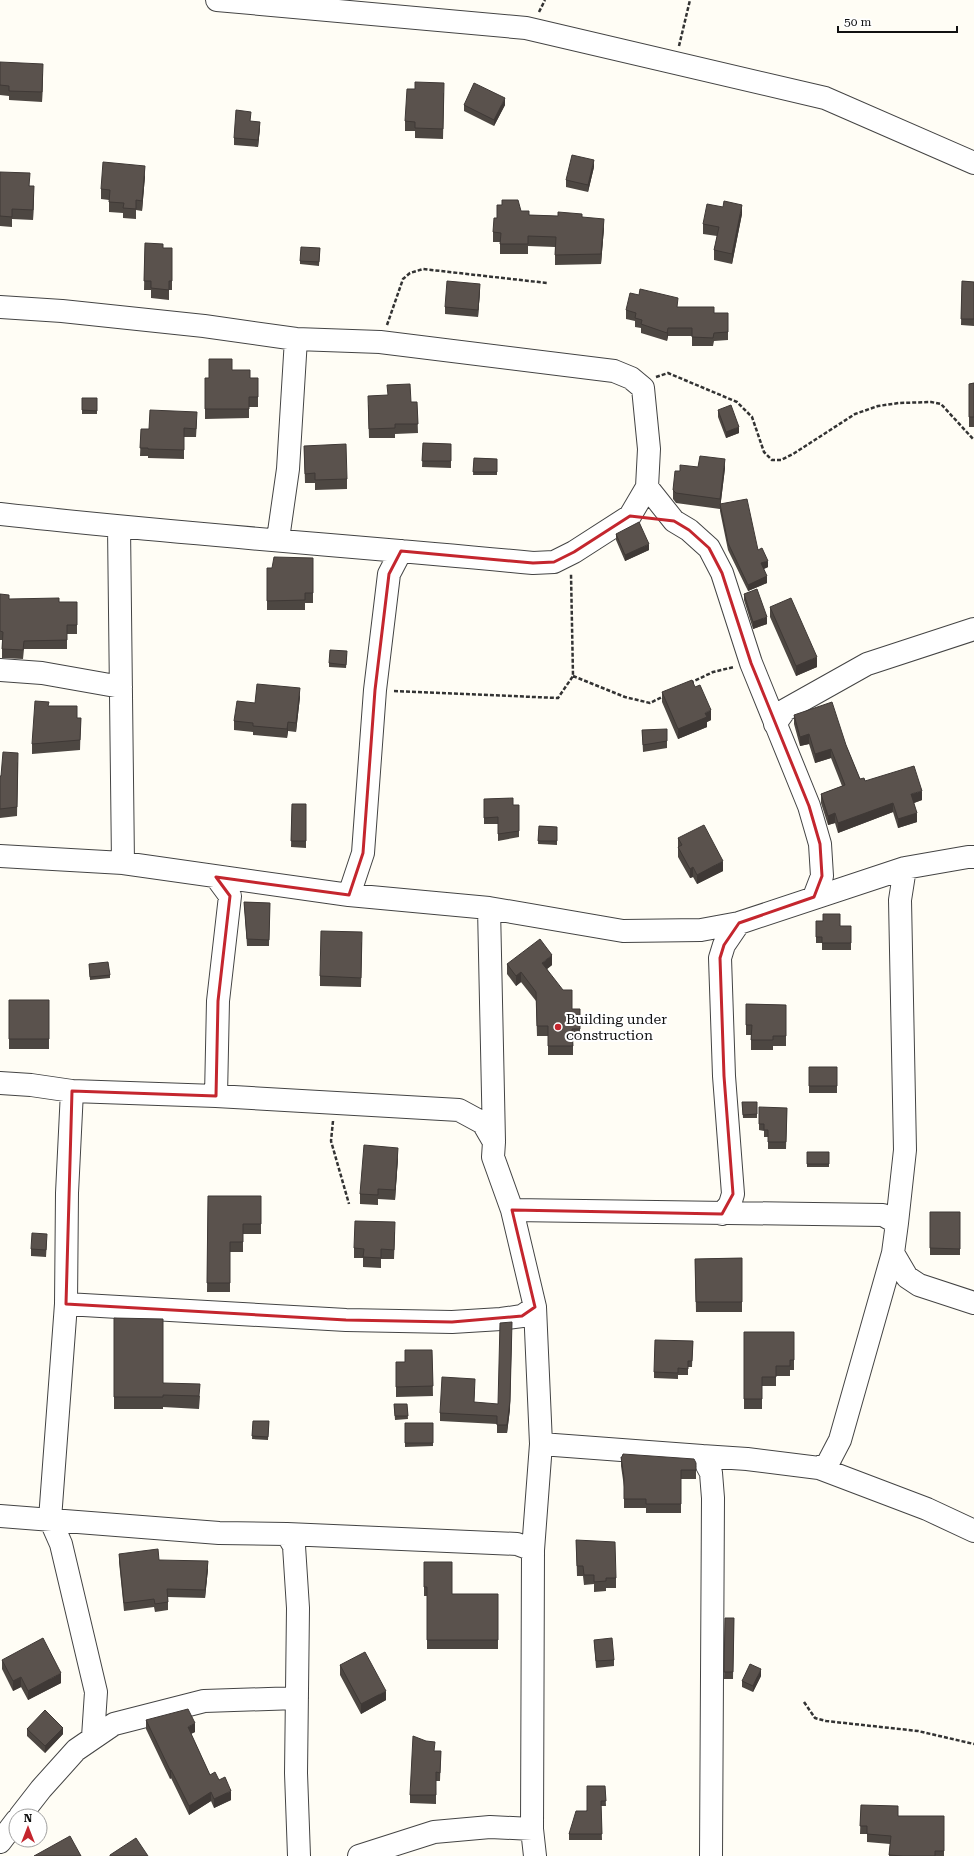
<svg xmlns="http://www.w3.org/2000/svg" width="974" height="1856" viewBox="0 0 974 1856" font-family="'Roboto Serif',serif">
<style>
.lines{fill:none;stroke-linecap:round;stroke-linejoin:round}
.minor-casing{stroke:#444;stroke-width:24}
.path{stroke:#333;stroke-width:2.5;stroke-dasharray:4 2;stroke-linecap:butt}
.minor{stroke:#fff;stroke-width:22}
.wall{fill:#4d4742}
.shaded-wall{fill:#3f3936}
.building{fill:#5a524d;stroke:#3f3936}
.marked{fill:none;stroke:#c4262e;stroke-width:3;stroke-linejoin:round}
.poi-dot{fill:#c4262e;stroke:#fff;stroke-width:1.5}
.labels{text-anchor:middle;stroke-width:4;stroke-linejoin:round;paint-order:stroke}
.poi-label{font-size:14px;fill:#111;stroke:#fff;text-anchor:start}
</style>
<rect width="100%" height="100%" fill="#fffdf5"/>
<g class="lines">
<defs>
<path id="minor" d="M217,0l309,28 299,70 149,65
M0,307l62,4 142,15 92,13 84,3 234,29 17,7 12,10 6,61 -2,38 -17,29 -56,36 -20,10 -21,1c-177,-17 -356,-29 -533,-49
M647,487l27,34 15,9 20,18 13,25 29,90 58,143 11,38 2,32 -8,21
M119,527l4,336
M278,539l10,-70 8,-130
M0,670l42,3 79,14
M775,724l10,-14 82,-46 107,-35
M0,856l123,7 226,32 140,13 134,23 78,-1 38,-7 166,-55 63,-11h6
M349,895l14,-42 12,-163 14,-116 12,-23
M489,908l5,233
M0,1083l31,2 41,6 144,5 243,14 24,13 11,19 -1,15 19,53 23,97 6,137 -8,106 -1,279 3,27
M72,1091l-5,102 -1,111 -16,215 11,25 35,148 -3,45
M216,1096l2,-95 12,-105 -14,-19
M512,1210l371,5 14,8 -4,30 14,24 12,8 55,18
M722,1214l8,-10 3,-10 -9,-118 -4,-118 4,-13 15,-22
M897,1223l8,-73 -5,-250 5,-32
M66,1304l280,16 106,2 49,-3 21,-3 13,-9
M541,1444l161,12 9,17 2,25 -2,358
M702,1456l45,3 72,9 9,-5 12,-23 53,-187
M819,1468l108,41 47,22
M0,1516l219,17 68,1 230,10 16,6
M287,1534l7,12 4,62 -2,165 3,83
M20,1816l21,-27 35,-39 38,-26 90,-23 93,-3
M0,1842l16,-21
M359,1856l75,-24 56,-5 42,2"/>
</defs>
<!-- minor casing -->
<use href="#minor" class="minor-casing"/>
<!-- path -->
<path class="path" d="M539,12l6,-12
M679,46l11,-46
M387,325l16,-46 7,-6 13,-4 124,14
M656,377l12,-4 69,29 15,15 12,35 8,8h9l12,-6 62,-40 23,-8 21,-3 32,-1 10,2 33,36
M573,676l52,21 25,6 14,-7
M690,683l23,-11 21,-5
M394,691l164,7 15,-22 -2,-102
M333,1121l-2,20 18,63
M804,1702l11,16 11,3 92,10 56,13"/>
<!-- minor -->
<use href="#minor" class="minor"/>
</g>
<!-- wall -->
<path class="wall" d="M0,69l43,5 -1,28 -33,-2v-4l-9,-1z
M415,89l29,4 -1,46 -28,-1v-7h-10v-10z
M464,105h41l-11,21 -30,-15z
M260,128l-2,19 -24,-2v-7z
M594,167l-6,25 -22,-5v-7z
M0,172l30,14 4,10 -1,24 -21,-1v8l-12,-1z
M145,176l-3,35 -6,-1v9l-13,-1v-5l-14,-1v-12l-8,-1v-10z
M521,211l8,4 53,2 22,11 -3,36 -46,1v-18l-27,-1v8h-28v-12h-7v-10l4,-14z
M742,214l-10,50 -18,-4v-10l3,-14 -14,-2v-10z
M145,243l18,5h9v42h-3v10l-18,-2v-8h-7z
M320,248l-1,18 -19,-2v-3z
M962,281l12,1v44l-13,-1z
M480,291l-2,26 -33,-3v-7z
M678,307l36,6h14v27l-14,1 -1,5h-21v-10h-24l-1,5 -26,-8v-5l-6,-1v-6l-9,-2v-9z
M232,370l18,8h8v29h-9v11l-44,1v-41h4z
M974,383v44h-5v-43z
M82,398h15v16h-15z
M411,402h6l1,31 -23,1v4h-26l-1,-33z
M718,410l21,23 -13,5 -8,-21z
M197,421l-1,16h-12v22l-36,-1v-2h-8l1,-27h8z
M423,443l28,1v24l-29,-1z
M304,446l43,33v10l-32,1v-7h-10z
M474,458l23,1v16h-24z
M698,467l27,1 -5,41 -44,-6 -3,-4v-9l7,-19z
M720,504l38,46 10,17 -4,2 3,14 -19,8 -20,-41 -8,-39z
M616,534l33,16 -24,11 -9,-21z
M313,558v45h-8v7h-38v-42h5z
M0,594l9,5 50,3h18v32h-10v15h-43l-1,10 -21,-1v-18h-2z
M744,594l23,30 -14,5 -9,-29z
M770,607l47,60 -21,9 -26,-59z
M347,654l-1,14 -17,-1v-4z
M662,692l49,28 -4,2v5l-29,12 -16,-37z
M300,697l-4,35 -8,-1 -1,7 -34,-3v-3l-19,-2v-9l21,-18z
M49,706l28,12h4l-1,32 -48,4v-10z
M794,715l52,30 14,34 62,21 -8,3 3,19 -19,6 -5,-16 -55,21 -3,-10 -7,2 -7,-22v-9l21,-8 -11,-28 -16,5 -6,-19 -9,2 -6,-22z
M642,730l25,11v7l-24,4z
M18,762l-1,54 -17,2v-42h1z
M484,799l29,6h6v32l-21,4v-17h-14z
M292,804h14v44l-15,-1z
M539,826l18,1v18l-19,-1z
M678,838l45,33 -26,13 -4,-7 -3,1 -12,-21z
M244,902l26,1 -1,43h-22z
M816,921l24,5h11v24h-29v-7h-6z
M362,942l-1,45 -41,-1v-10z
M89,964l21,11v3l-20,2z
M507,964l45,1 -5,4 25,40h8v30h-7v16h-25v-19h-11l-1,-35 -15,-19 -5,4 -9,-12z
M9,1000h40v49h-40z
M746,1004l40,1v41h-13v4h-22v-15h-5z
M809,1067h28v26h-28z
M742,1102h15v16h-14z
M787,1108l-1,41h-18v-12h-4v-6l-5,-1v-6z
M807,1152h22v15h-22z
M398,1158l-3,42 -17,-1v6l-18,-1v-10z
M208,1196h53v38h-18v18h-13v40h-23z
M930,1212h30v43h-30z
M395,1232l-1,27h-13v9l-18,-1v-9h-9v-10z
M47,1240l-1,17 -15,-1v-7z
M742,1258v54h-46l-1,-53z
M114,1318l49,65 37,13 -1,13 -36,-2v2h-49z
M744,1332h50v38h-4v6h-14v10h-14v23h-18z
M693,1341l-1,26h-4v8h-10v4l-24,-1v-6z
M432,1350l1,46 -37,1v-35h9z
M475,1387l-1,15 36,7 -3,24h-10v-9l-57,-3v-8z
M394,1404h13l1,15 -13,1z
M253,1421h16l-1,19 -16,-1z
M405,1423h28v23l-28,1z
M621,1457l75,6v16h-15v34h-35v-5h-22v-21l-3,-21z
M576,1540l40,38v10h-10v3l-12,1v-8l-10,1 -1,-9h-6z
M119,1554l40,6 49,9 -3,29 -37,-1v13l-13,2 -1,-5 -30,4 -5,-49z
M424,1562l28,32h46v55h-71v-53h-3z
M725,1618h9l-1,61h-9z
M594,1640l20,20v6l-18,2z
M2,1660l59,23 -33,17 -7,-13 -8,4 -11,-22z
M340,1665l46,35 -25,14 -21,-39z
M761,1676l-8,16 -11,-5v-6z
M146,1720l49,12 -4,2 19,41 9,5 12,20 -17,8 -3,-7 -22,14 -18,-37 -1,1 -24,-50z
M27,1729l36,5 -18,19 -18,-17z
M435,1751h6l-1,30h-4v23l-26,-1v-8z
M605,1786l1,20h-5l1,34h-33v-6z
M861,1805l37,11h46v40h-55l1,-12 -23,-2v-8h-7z"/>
<!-- shaded-wall -->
<path class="shaded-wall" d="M43,64v10l-1,28v-10z
M505,98v7l-11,21v-6z
M260,122v6l-2,19v-7z
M594,160v7l-6,25v-7z
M145,166v10l-3,35v-10z
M34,186v10l-1,24v-10z
M742,205v9l-10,50v-10z
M604,219v9l-3,36v-10z
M480,284v7l-2,26v-7z
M668,328v8l-1,5v-8z
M739,427v6l-13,5v-6z
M725,459v9l-5,41v-10z
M649,544v6l-24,11v-6z
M768,561v6l-7,3v-7z
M767,576v7l-19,8v-6z
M767,617v7l-14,5v-7z
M817,657v10l-21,9v-10z
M300,688v9l-4,35v-9z
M711,710v10l-4,2v5l-29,12v-10l27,-16z
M288,722v9l-1,7v-9z
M809,734v10l-9,2v-9z
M831,749v9l-16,5v-9z
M922,791v9l-11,4v-10z
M893,803v9l-55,21v-10z
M835,813v10l-7,2v-9z
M917,813v9l-19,6v-9z
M723,861v10l-26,13v-9z
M693,867v10l-3,1v-9z
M552,955v10l-10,8v-10z
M521,972v10l-5,4v-10z
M398,1148v10l-3,42v-10z
M512,1330l-2,79 -3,24v-8z
M208,1561v8l-3,29v-8z
M761,1669v7l-8,16v-6z
M61,1673v10l-33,17v-9z
M21,1677v10l-8,4v-10z
M386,1691v9l-25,14v-10z
M195,1723v9l-7,3v-8z
M63,1728v6l-18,19v-7z
M170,1770h1v8l-1,1z
M231,1791v9l-17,8v-9z
M211,1792v9l-22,14v-9z"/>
<!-- building -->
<path class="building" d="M0,62l43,2 -1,28 -33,-1v-5l-9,-1z
M415,82l29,1 -1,46 -28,-1v-6l-10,-1 2,-32h8z
M474,83l31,15 -11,22 -30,-15z
M236,110l15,2 -1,9 10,1 -2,18 -24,-2z
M572,155l22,5 -6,25 -22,-5z
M103,162l42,4 -3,35 -6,-1v9l-13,-1 1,-5 -15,-1 1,-12 -9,-1z
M0,172l30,1 -1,13h5l-1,24 -21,-1v8l-12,-1z
M502,200h16l3,11h8v4l29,1v-4l24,2v3l22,2 -3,35 -46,1 1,-18 -28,-1v8h-28l1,-11 -8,-1 1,-14h3v-13h5z
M724,201l18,4 -10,49 -18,-4 5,-23 -16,-3 4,-20 16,3z
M145,243l18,1v4h9v33h-3v9l-18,-2v-7h-7z
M301,247l19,1 -1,14 -19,-1z
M447,281l33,3 -2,26 -33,-3z
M962,281l12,1v37h-13z
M640,289l38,9 -1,9h37v6h14v19l-14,1 -1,5 -21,-1v-9h-24l-1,5 -26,-9 1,-4 -7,-2 1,-5 -10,-3 4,-17 9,2z
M209,359h23v11h18v8h8v19h-9v12h-44v-31h4z
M974,383v34h-5v-33z
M410,384l1,18h6l1,22h-23v4l-26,1 -1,-33 20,-1 -1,-10z
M82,398h15v13l-15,-1z
M731,405l8,22 -13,5 -8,-22z
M150,410l47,2 -1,17 -12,-1v22l-36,-1v-1h-8l1,-19h8z
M423,443l28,1v17h-29z
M346,444l1,35 -32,1v-7l-10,1 -1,-28z
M700,456l25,3 -5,40 -44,-6 -3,-3 2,-19h5v-6l18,2z
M474,458l23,1v13h-24z
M747,499l11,51 4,-2 6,13 -7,2 6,13 -19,9 -20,-42 -8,-39z
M639,522l10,22 -24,11 -9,-21z
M274,557l39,1v35h-8v7l-38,1v-33h5z
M757,589l10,28 -14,5 -9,-28z
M0,594l9,1v4l50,-1v4h18v23h-10v15l-43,1 -1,9 -21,-1 1,-17 -3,-1z
M791,598l26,59 -21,9 -26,-59z
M330,650l17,1 -1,14 -17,-2z
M692,680l3,7 5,-2 11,25 -6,3 2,4 -29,12 -16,-37z
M257,684l43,4 -4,35 -8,-1 -1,7 -34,-3v-3l-19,-2 3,-20 18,2z
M35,701l14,1 -1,4h29v12h4l-1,22 -48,4z
M832,702l14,43 14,34 4,-1 1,3 49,-15 8,25 -11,3 6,19 -19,6 -5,-16 -55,20 -3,-10 -7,3 -7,-22 24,-9 -14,-36 -16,5 -6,-20 -9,3 -6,-22z
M667,729v12l-24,4 -1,-15z
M3,752l15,1 -1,54 -17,2v-33h1z
M513,798v7h6v26l-21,3v-17l-14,1v-19z
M292,804h14v37h-15z
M704,825l19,36 -26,14 -4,-8 -3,2 -12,-22 4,-2 -4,-7z
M539,826l18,1v14h-19z
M244,902l26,1 -1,37 -22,-1z
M823,914h17v12h11v17h-29v-6h-6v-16h7z
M321,931l41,1 -1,46 -41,-2z
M540,939l12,16 -10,8 21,27h9v19h8v20h-8l1,17h-25v-20h-11l-1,-34 -15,-20 -5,4 -9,-12z
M108,962l2,13 -20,2 -1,-13z
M9,1000h40v39h-40z
M746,1004l40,1v31h-13v4h-22l1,-15h-6z
M809,1067h28v19h-28z
M742,1102h15v12l-14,1z
M759,1107l28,1 -1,34h-18v-12h-4v-6h-5z
M364,1145l34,3 -3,42 -17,-1v6l-18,-1z
M807,1152h22v12h-22z
M208,1196h53v28h-18v18h-13v41h-23z
M930,1212h30v37l-30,-1z
M355,1221l40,1 -1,28 -13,-1v9l-18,-1 1,-8 -10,-1z
M32,1233l15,1 -1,16 -15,-1z
M742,1258v44h-46l-1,-43z
M114,1318l49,1v64l37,1 -1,12 -36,-1v2h-49z
M512,1322l-2,79 -3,24h-10v-9l-57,-3 2,-36 33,2 -1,23 24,2 2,-81z
M744,1332h50v28h-4v6h-14v11h-14v22h-18z
M655,1340l38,1 -1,20h-4v8l-10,-1v5l-24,-1z
M405,1350h27l1,36 -37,1v-25h9z
M394,1404h13l1,12h-13z
M253,1421h16l-1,16 -16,-1z
M405,1423h28v20h-28z
M623,1454l71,5 2,4v7h-15v34h-35v-5h-22v-21l-3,-21h1z
M576,1540l39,2 1,36h-10v3l-12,1v-7h-10l-1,-9h-6z
M158,1549l1,11 49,1 -3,29 -38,-1 1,13 -13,2 -1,-5 -30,4 -5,-49z
M424,1562h28v32h46v46h-71v-53h-3z
M725,1618h9l-1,54h-9z
M43,1638l18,35 -33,18 -7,-14 -8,4 -11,-21z
M612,1638l2,22 -18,1 -2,-21z
M365,1652l21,39 -25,13 -21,-39z
M750,1664l11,5 -8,17 -11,-5z
M188,1709l7,14 -7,4 22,48 5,-3 4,8 6,-3 6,14 -17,8 -3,-7 -22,14 -18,-36h-1l-24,-50z
M45,1710l18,18 -18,18 -18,-17z
M413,1736l13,5 9,1 -1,9h7l-1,22 -4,-1v23h-26z
M587,1786h18l1,15h-5l1,33h-33l7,-23h11z
M861,1805l37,1v10h46v35h-9v5h-32l-14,-1 2,-19 -24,-2v-8h-7z
M70,1836l11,20h-47z
M136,1838l12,18h-38v-1z"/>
<!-- marked area -->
<path class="marked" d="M630,516l44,5 15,9 20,18 13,25 29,90 58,143 11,38 2,32 -8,21 -75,26 -15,22 -4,13 4,118 9,118 -11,20 -210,-4 23,97 -13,9 -70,6 -106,-2 -280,-16 6,-213 144,5 2,-95 12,-105 -14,-19 133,18 14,-42 12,-163 14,-116 12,-23 132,12 21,-1 20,-10z"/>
<!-- markers -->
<circle class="poi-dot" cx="558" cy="1027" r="4"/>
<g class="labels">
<!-- poi labels -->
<g class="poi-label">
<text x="566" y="1024">Building under<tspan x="566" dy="16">construction</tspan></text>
</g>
</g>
<!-- north arrow -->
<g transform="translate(28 1828)"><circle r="19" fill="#ffffff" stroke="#a0a0a0"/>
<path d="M0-3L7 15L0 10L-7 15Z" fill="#c4262e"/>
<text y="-6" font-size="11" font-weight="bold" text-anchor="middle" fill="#111111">N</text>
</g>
<!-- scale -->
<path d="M838 26v6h119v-6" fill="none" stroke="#111111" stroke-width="2"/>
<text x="844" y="26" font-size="12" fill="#111111" stroke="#ffffff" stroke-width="3" paint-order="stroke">50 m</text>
</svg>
